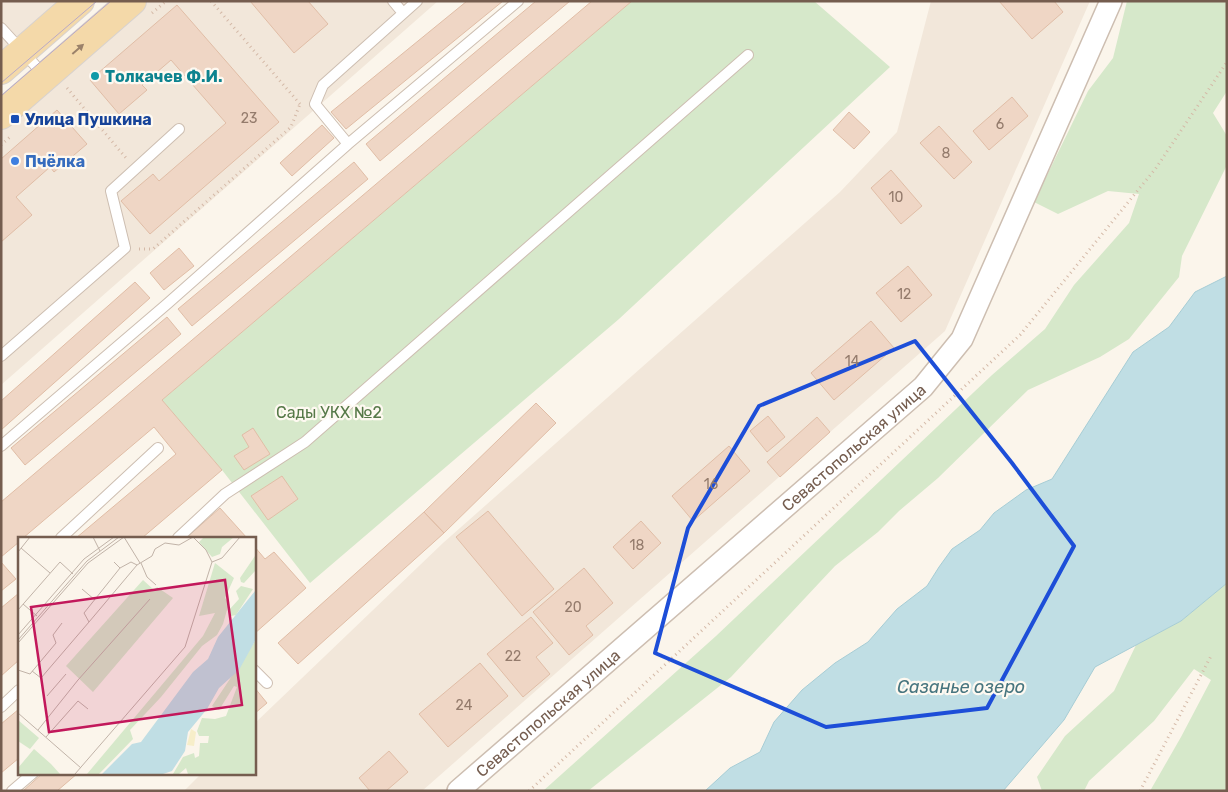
<svg xmlns="http://www.w3.org/2000/svg" width="1228" height="792" viewBox="0 0 1228 792" font-family="Rubik,sans-serif">
<style>
.residential{fill:#f2e7da}
.green{fill:#d6e8ca}
.water{fill:#c0dee4;stroke:#a7cdd5}
.building{fill:#efd6c5;stroke:#e0bda6}
.lines{fill:none;stroke-linecap:round;stroke-linejoin:round}
.service-casing{stroke:#cdbeb1;stroke-width:12}
.minor-casing{stroke:#cdbeb1;stroke-width:24}
.primary-casing{stroke:#d8d2ce;stroke-width:30}
.path{stroke:#d4b9a7;stroke-width:3;stroke-dasharray:1 4;stroke-linecap:butt}
.service{stroke:#fff;stroke-width:10}
.minor{stroke:#fff;stroke-width:21}
.primary{stroke:#f4d9a9;stroke-width:28}
.tram{stroke:#b9a9c5;stroke-width:1}
.oneway{fill:#9b826a}
.marked{fill:none;stroke:#1d4ed8;stroke-width:4;stroke-linejoin:round}
.culture-dot{fill:#0f9aa8;stroke:#fef9f1;stroke-width:2}
.transit-dot{fill:#1a4fb4;stroke:#fef9f1;stroke-width:2}
.shop-dot{fill:#3f7fe0;stroke:#fef9f1;stroke-width:2}
.labels{text-anchor:middle;stroke-width:4.5;stroke-linejoin:round;paint-order:stroke}
.number-label{font-size:14px;fill:#947b6c}
.culture-label{font-size:16px;font-weight:bold;fill:#0d838f;stroke:#fef9f1;text-anchor:start}
.transit-label{font-size:16px;font-weight:bold;fill:#164399;stroke:#fef9f1;text-anchor:start}
.shop-label{font-size:16px;font-weight:bold;fill:#366cbe;stroke:#fef9f1;text-anchor:start}
.park-label{font-size:16px;fill:#567948;stroke:#fef9f1}
.street-label{font-size:16px;fill:#755d4f;stroke:#fef9f1}
.water-label{font-size:18px;font-style:italic;fill:#47757f;stroke:#fef9f1}
.inset-road{fill:none;stroke:#c1b3a8;stroke-width:1}
.view{fill:#c2185b;fill-opacity:0.15;stroke:#c2185b;stroke-width:2.5}
.inset-edge{fill:none;stroke:#755d4f;stroke-width:2.5}
</style>
<rect width="100%" height="100%" fill="#fbf5eb"/>
<!-- residential -->
<path class="residential" d="M1,1h58l-58,51z
M144,1h294l-437,384v-258z
M931,1h159l-145,330 -523,460h-238l18,-18h52v-49l189,-181 397,-351 57,-60z"/>
<!-- green -->
<path class="green" d="M632,1h182l76,66 -271,252 -309,264 -88,-113 -60,-70z
M1127,1h100v90l-14,22 14,23v29l-45,91 -3,21 -50,62 -29,18 -72,33 -90,88 -39,33 -21,21 -43,34 -104,111 -143,114h-45l173,-155 276,-261 53,-46 29,-44 55,-62 10,-29 -31,-3 -50,23 -24,-12 54,-111 25,-33z
M1227,583v208h-77l31,-54 30,-57 -17,-11 -40,52 -65,60 -5,10h-42l-5,-14 28,-41 49,-45 22,-46 45,-24z"/>
<!-- water -->
<path class="water" d="M1227,276v307l-46,38 -86,46 -31,53 -61,71h-298l25,-23 30,-16 14,-30 28,-32 33,-27 33,-21 29,-33 30,-23 12,-19 13,-18 28,-19 14,-17 32,-23 26,-11 81,-127 36,-25 26,-35z"/>
<!-- building -->
<path class="building" d="M250,1h58l20,23 -34,29z
M467,1h36l-157,128 -15,-17z
M536,1h34l-190,160 -14,-17z
M592,1h40l-470,399 60,70 -80,68h-66l100,-84 -22,-27 -131,111h-4v4l-18,15v-55z
M999,1h55l9,11 -31,27z
M177,5l102,117 -129,112 -29,-33 32,-27 6,7 67,-58 -55,-63 -29,25 5,5 -28,24 -29,-34z
M1012,97l16,19 -39,34 -16,-19z
M57,110l30,34 -33,28 -4,-5 -34,30 16,18 -31,27v-83z
M849,112l21,20 -16,17 -21,-19z
M322,125l12,13 -42,38 -12,-13z
M939,126l33,36 -18,17 -34,-36z
M354,162l14,17 -176,147 -14,-17z
M891,170l31,36 -21,18 -30,-36z
M179,248l15,18 -30,24 -14,-17z
M908,266l24,29 -31,27 -25,-29z
M135,282l15,16 -149,132v-29z
M167,317l14,17 -156,131 -14,-17z
M871,321l23,27 -60,52 -23,-27z
M536,403l20,20 -112,110 -20,-21z
M768,416l17,21 -18,15 -17,-21z
M817,417l13,15 -50,45 -13,-15z
M253,428l17,26 -26,16 -10,-14 15,-9 -7,-12z
M729,446l21,25 -57,50 -21,-25z
M282,476l16,23 -30,21 -17,-24z
M220,508l27,30h-61z
M488,511l66,78 -32,27 -66,-79z
M424,512l20,21 -146,131 -20,-21z
M641,521l20,22 -28,26 -20,-22z
M254,546l11,13 9,-7 32,36 -52,46z
M1,562l15,17 -15,12z
M584,568l29,35 -27,23 7,9 -24,20 -36,-43z
M19,593v67l-18,16v-68z
M531,617l22,26 -17,14 14,17 -27,23 -36,-43z
M480,663l28,33 -60,51 -29,-33z
M254,687l13,16 -13,11z
M19,709v49l-18,15v-49z
M389,751l19,21 -22,19h-16l-11,-13z
M43,773h35l-21,18h-34z"/>
<g class="lines">
<defs>
<path id="service" d="M393,1l10,12
M1,28l43,47
M348,144l170,-143
M1,356l124,-108 -14,-57 68,-62
M1,446l166,-142 181,-160 -33,-40 8,-19 94,-84
M61,538l97,-90
M178,538l47,-44 80,-52 443,-387
M254,670l13,13
M1,707l18,-17
M12,791l21,-18"/>
<g id="minor">
<path id="s1" d="M458,791l465,-404 39,-48 149,-338"/>
</g>
<path id="primary" d="M1,70l79,-69
M1,115l131,-114"/>
</defs>
<!-- service casing -->
<use href="#service" class="service-casing"/>
<!-- minor casing -->
<use href="#minor" class="minor-casing"/>
<!-- primary casing -->
<use href="#primary" class="primary-casing"/>
<!-- path -->
<path class="path" d="M211,1l89,103
M152,13l14,-12
M67,88l59,70
M1,145l9,-8
M139,249h14l138,-122 9,-23
M529,791l491,-456 136,-167 71,-106
M1140,791l71,-135"/>
<!-- service -->
<use href="#service" class="service"/>
<!-- minor -->
<use href="#minor" class="minor"/>
<!-- primary -->
<use href="#primary" class="primary"/>
<!-- tram -->
<path class="tram" d="M1,83l96,-82
M1,96l110,-95"/>
</g>
<!-- one-way arrows -->
<defs><path id="oneway-solid" d="M-6-.8H1V-3.2L6.5 0L1 3.2V.8H-6Z" transform="scale(1.25)"/></defs>
<use class="oneway" href="#oneway-solid" transform="translate(78 49) rotate(-41)"/>
<!-- marked area -->
<path class="marked" d="M915,341l97,122 62,83 -87,162 -161,19 -171,-74 33,-125 71,-122z"/>
<!-- markers -->
<circle class="culture-dot" cx="95" cy="76" r="5"/>
<rect class="transit-dot" x="10" y="114" width="10" height="10" rx="2.5"/>
<circle class="shop-dot" cx="15" cy="161" r="5"/>
<g class="labels">
<!-- number labels -->
<g class="number-label">
<text x="249" y="123">23</text>
<text x="1000" y="129">6</text>
<text x="946" y="158">8</text>
<text x="896" y="202">10</text>
<text x="904" y="299">12</text>
<text x="852" y="366">14</text>
<text x="711" y="489">16</text>
<text x="637" y="550">18</text>
<text x="573" y="612">20</text>
<text x="513" y="661">22</text>
<text x="464" y="710">24</text>
</g>
<!-- culture labels -->
<g class="culture-label">
<text x="105" y="82">Толкачев Ф.И.</text>
</g>
<!-- transit labels -->
<g class="transit-label">
<text x="25" y="125">Улица Пушкина</text>
</g>
<!-- shop labels -->
<g class="shop-label">
<text x="25" y="167">Пчёлка</text>
</g>
<!-- park labels -->
<g class="park-label">
<text x="329" y="418">Сады УКХ №2</text>
</g>
<!-- street labels -->
<g class="street-label">
<text dy="6" stroke="none"><textPath href="#s1" startOffset="524">Севастопольская улица</textPath></text>
<text dy="6" stroke="none"><textPath href="#s1" startOffset="119">Севастопольская улица</textPath></text>
</g>
<!-- water labels -->
<g class="water-label">
<text x="961" y="693">Сазанье озеро</text>
</g>
</g>
<!-- overview -->
<g transform="translate(18 537)">
<rect width="238" height="238" fill="#fbf5eb"/>
<path d="M186,0h30l-12,10 -2,7 -8,3 -13,-15zM237,19v15l-11,12 -3,-1 -1,-4zM197,26l19,15 -9,20 4,5 -6,21 -6,11 -15,11 -41,51 -31,33 3,9 -34,35h-12l116,-138 12,-23 -16,3zM125,43l11,10 3,-3 16,11 -80,94 -27,-26zM223,49l12,3 -17,26 -5,1 -2,-6 10,-11 -3,-8zM237,104v133h-67l-2,-6 -7,6h-6l10,-17 11,-4 1,5 4,-2 1,-13h8l1,-7h-10l-2,-5 5,-13 13,1 11,-3 11,-29 -3,-1 -15,24 -7,-4zM0,183l21,18 -9,11 -12,-8zM16,212l17,15 9,10h-42v-6z" fill="#d6e8ca"/>
<path d="M173,192l5,3 -2,14 -7,-1z" fill="#f7eec9"/>
<path d="M237,54v50l-16,29 -20,18 -12,21 -19,23 -3,19 -13,20 -9,3h-61l30,-30 9,-2 52,-70 15,-13 10,-22z" fill="#c0dee4"/>
<path class="inset-road" d="M75,0l7,14M106,0l16,26M175,0l13,13 6,12M3,11l29,25M0,15l12,-15M96,25l6,6 11,-6 6,3 15,-9 3,-7 10,-6 14,2 14,-8M194,25l10,-4 18,-21M123,26l6,14 9,8M64,52l13,11M5,67l14,12M0,73l42,-48 13,12M71,85l48,-57M0,98l66,-76 30,-22M0,103l69,-79 32,-24M0,106l70,-80 36,-26M0,133l12,4 26,-31 -3,-8 9,-12M14,134l9,7 48,-56 -5,-9 36,-45M29,159l19,-22M0,176l63,55M20,193l40,-50 72,-81M28,200l32,-36 10,8M57,237l110,-127 27,-85"/>
<path class="view" d="M207,43l17,125 -193,27 -18,-125z"/>
<rect width="238" height="238" class="inset-edge"/>
</g>
<!-- border -->
<rect width="1228" height="792" fill="none" stroke="#755d4f" stroke-width="5"/>
</svg>
